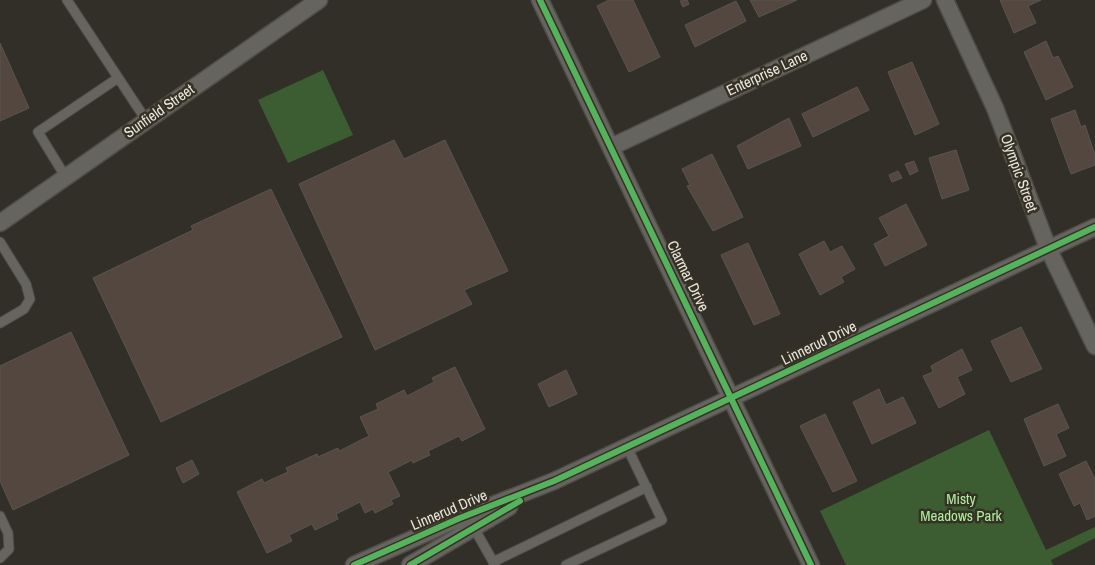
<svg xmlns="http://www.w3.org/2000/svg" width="1095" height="565" viewBox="0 0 1095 565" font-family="'Archivo Narrow',sans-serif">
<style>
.green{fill:#3c5d32}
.building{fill:#534740;stroke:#595551}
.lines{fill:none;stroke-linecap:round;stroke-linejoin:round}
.service-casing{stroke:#4f4d47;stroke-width:11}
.minor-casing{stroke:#4f4d47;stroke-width:19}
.service{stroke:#66645e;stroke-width:9}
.minor{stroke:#66645e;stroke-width:16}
.cycleway-casing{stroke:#353125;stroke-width:9}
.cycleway{stroke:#56b35d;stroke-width:6}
.labels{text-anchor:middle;stroke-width:5;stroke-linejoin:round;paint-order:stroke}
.street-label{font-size:15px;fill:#e9e6de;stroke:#353125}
.park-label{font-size:15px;fill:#acef9c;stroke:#353125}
</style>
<rect width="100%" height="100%" fill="#322f28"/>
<!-- green -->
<path class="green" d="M323,70l30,65 -65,28 -30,-63z
M989,430l57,120 49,-23v11l-44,22 2,5h-207l-26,-54z"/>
<!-- building -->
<path class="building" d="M609,0h24l27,57 -31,15 -32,-66z
M687,0l2,4 -6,3 -3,-6z
M750,0h47l-38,17z
M1000,0h41l-13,6 8,17 -22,10z
M736,1l10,20 -51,26 -10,-22z
M1046,41l7,17 5,-2 15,31 -27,13 -22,-48z
M0,43l29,65 -29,13z
M912,62l27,62 -24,11 -27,-63z
M857,87l12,23 -56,27 -11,-23z
M1075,110l6,17 4,-2 10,30v10l-24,9 -20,-55z
M789,118l12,28 -53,23 -11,-23z
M394,140l10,19 41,-19 63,131 -44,19 8,14 -97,46 -76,-166z
M956,150l13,40 -27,9 -13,-41z
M712,154l31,63 -30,14 -26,-45 3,-1 -8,-16z
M914,161l4,10 -8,4 -5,-11z
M898,171l4,7 -10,4 -3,-7z
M271,189l71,148 -181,85 -68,-144 100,-48 -2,-4z
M906,204l21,41 -42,21 -11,-22 15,-8 -10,-18z
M824,241l6,11 12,-6 13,23 -14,8 3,5 -24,13 -21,-41z
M748,243l32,71 -26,11 -33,-70z
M1021,327l21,42 -31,13 -20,-41z
M71,332l58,123 -116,55 -13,-29v-115z
M962,349l10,21 -15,7 8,17 -26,14 -16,-32 10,-4 -2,-6z
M455,367l30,62 -23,12 -3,-5 -31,15 2,4 -17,8 -1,-3 -24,12 12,24 -9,4 2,4 -18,9 -2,-4 -8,4 -5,-11 -24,12 2,5 -23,11 -3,-6 -23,11 3,6 -25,12 -30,-61 25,-13 2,4 24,-11 -2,-4 31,-14 1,3 20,-9 1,3 30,-15 -9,-19 18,-8 -2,-5 28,-14 3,6 27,-14 -2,-4z
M566,370l11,24 -28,13 -11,-23z
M879,389l7,16 17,-8 13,26 -44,21 -19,-42z
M1058,404l11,24 -13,6 10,22 -22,10 -20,-47z
M825,414l32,67 -24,11 -33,-66z
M192,460l7,14 -16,9 -7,-15z
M1086,461l9,18v37l-8,4 -7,-17 -6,3 -15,-32z"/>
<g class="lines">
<defs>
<path id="service" d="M67,0l79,120
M65,176l-27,-44 80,-54
M0,242l26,42 4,15 -6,10 -24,14
M0,516l8,17 1,16 -9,9
M474,528l21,37
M493,562l154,-75
M566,565l96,-45 -35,-73"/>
<path id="minor" d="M540,0l271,565
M945,0l50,108 53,140 47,98
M611,147l312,-147
M0,223l319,-223
M354,565l106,-47 94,-37 541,-254
M410,565l99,-58"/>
</defs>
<!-- service casing -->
<use href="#service" class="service-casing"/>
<!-- minor casing -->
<use href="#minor" class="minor-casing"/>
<!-- service -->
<use href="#service" class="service"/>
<!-- minor -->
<use href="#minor" class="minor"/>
<defs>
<path id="cycleway" d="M540,0l271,565
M354,565l106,-47 94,-37 541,-254
M410,565l110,-64"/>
</defs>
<!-- cycleway casing -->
<use href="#cycleway" class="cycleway-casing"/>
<!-- cycleway -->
<use href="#cycleway" class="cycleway"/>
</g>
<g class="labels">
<!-- street labels -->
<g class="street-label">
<text transform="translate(767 73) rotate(-25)" y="5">Enterprise Lane</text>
<text transform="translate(159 111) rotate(-35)" y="5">Sunfield Street</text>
<text transform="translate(1019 173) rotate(70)" y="5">Olympic Street</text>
<text transform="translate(688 276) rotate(64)" y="5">Clarmar Drive</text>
<text transform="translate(819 343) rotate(-26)" y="5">Linnerud Drive</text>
<text transform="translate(449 510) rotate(-23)" y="5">Linnerud Drive</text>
</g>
<!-- park labels -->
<g class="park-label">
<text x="961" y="504">Misty<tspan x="961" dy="17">Meadows Park</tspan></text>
</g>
</g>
</svg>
